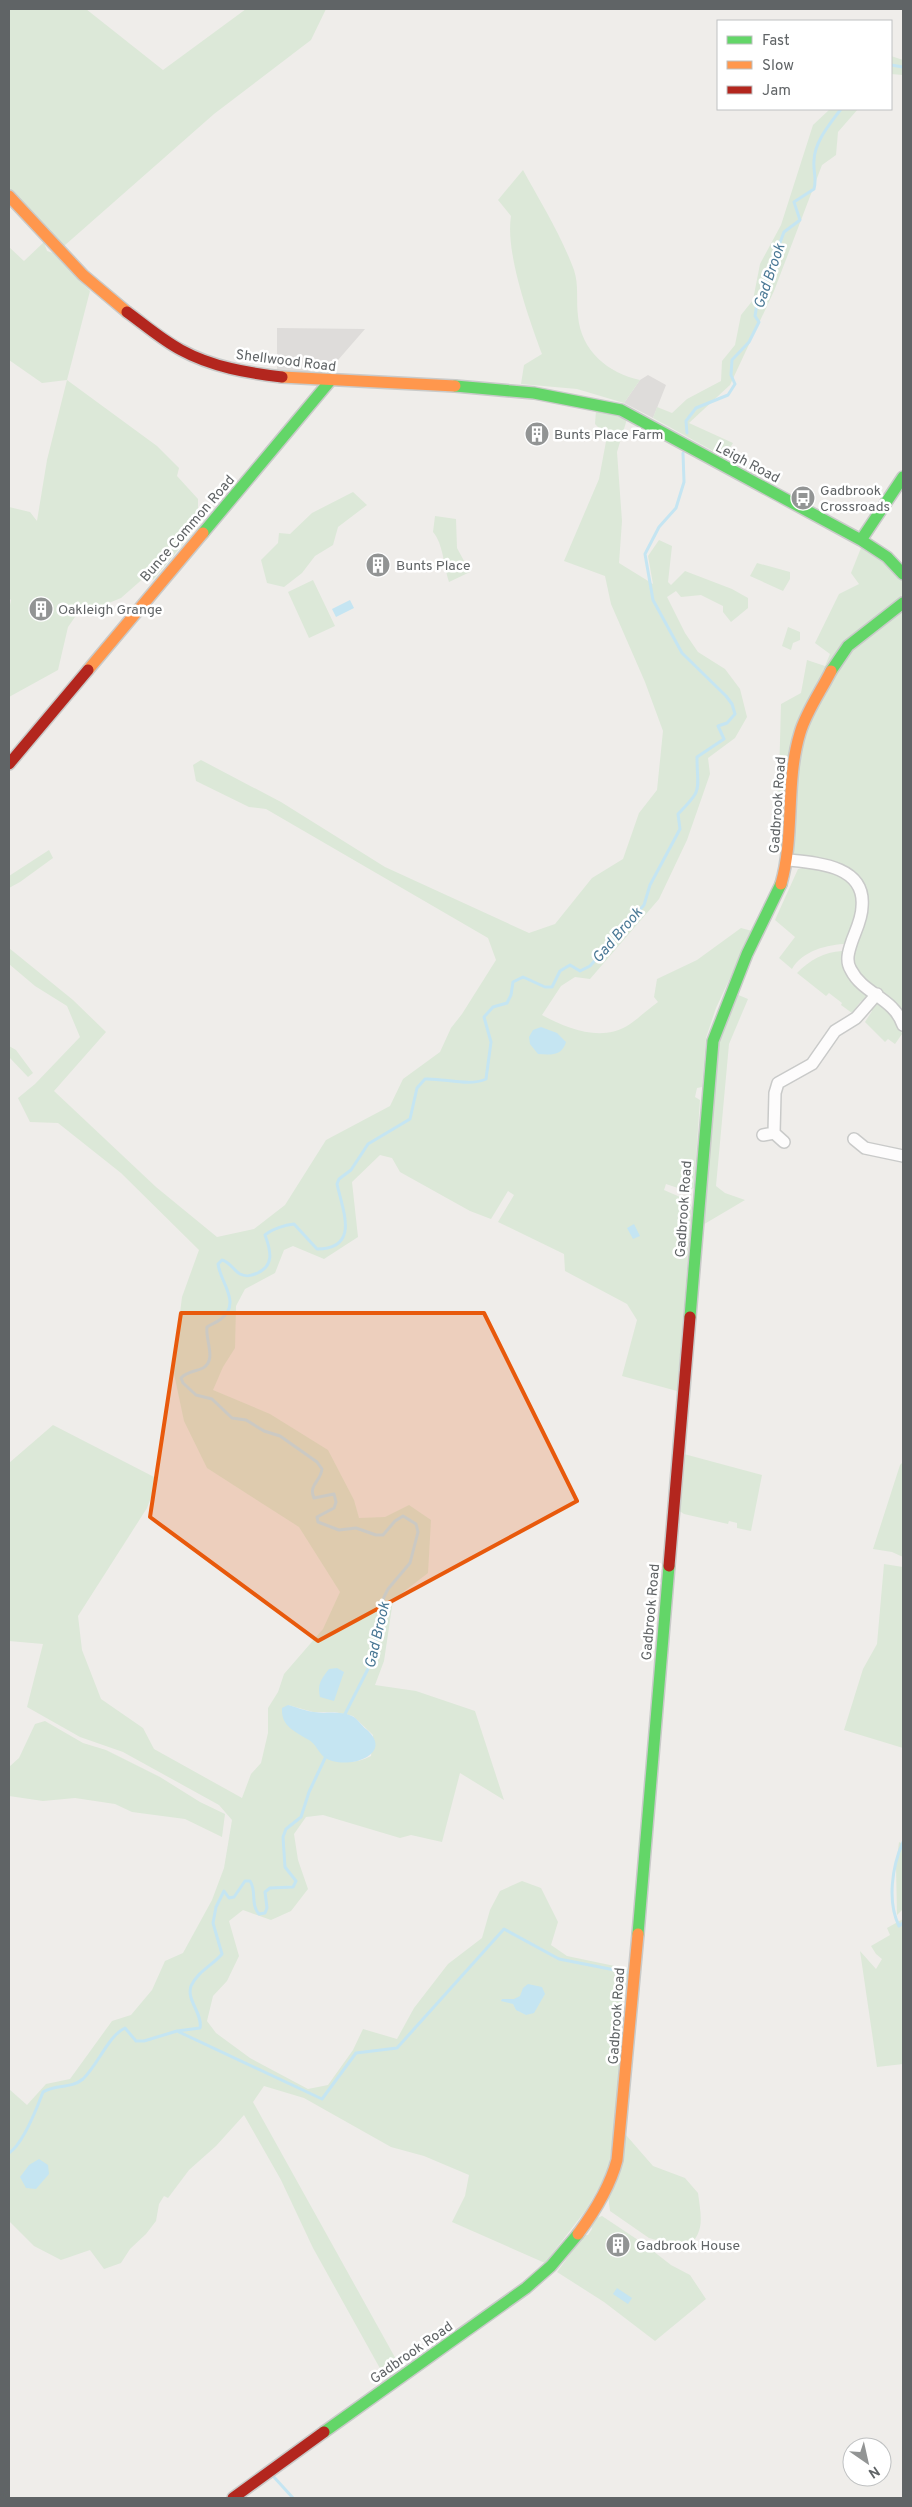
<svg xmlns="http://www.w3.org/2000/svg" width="912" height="2507" viewBox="0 0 912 2507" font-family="Overpass,sans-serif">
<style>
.industrial{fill:#dedcda}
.green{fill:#dce8d8;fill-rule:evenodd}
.water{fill:#c5e5f2}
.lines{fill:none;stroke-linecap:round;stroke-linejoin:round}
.stream{stroke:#c5e5f2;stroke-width:3}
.street-casing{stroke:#c9cac9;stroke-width:14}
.fast-casing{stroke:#c9cac9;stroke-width:14}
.slow-casing{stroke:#c9cac9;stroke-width:14}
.jam-casing{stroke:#c9cac9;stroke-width:14}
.street{stroke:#fdfcfc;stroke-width:11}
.fast{stroke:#63d668;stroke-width:11}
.slow{stroke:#ff974d;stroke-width:11}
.jam{stroke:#b3261e;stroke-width:11}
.marked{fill:#e8590c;fill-opacity:0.2;stroke:#e8590c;stroke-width:4;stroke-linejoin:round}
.labels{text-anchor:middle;stroke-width:5;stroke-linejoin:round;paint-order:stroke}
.street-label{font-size:14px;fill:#606466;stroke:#fff}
.poi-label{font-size:14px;fill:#606466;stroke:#fff;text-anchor:start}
.water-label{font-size:15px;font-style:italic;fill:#4a7895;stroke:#fff}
</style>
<rect width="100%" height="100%" fill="#efedea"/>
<!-- industrial -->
<path class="industrial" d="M277,328l88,1 -40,46 -4,-1 -1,-9h-6l-4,7 -33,-2z
M648,375l18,10 -13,33 -29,-15 16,-23z"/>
<!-- green -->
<path class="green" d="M9,9h77l77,61 83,-61h80l-15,31 -97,74 -150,132 -55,-57z
M891,56l12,4v15l-12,-1z
M830,109h28l-20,23 -2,23 -14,10 -48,126 -44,94 -41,38 44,20 -9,14 -71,-39 4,-11 15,6 15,-14 34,-18 1,-20 13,-16 6,-30 12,-15 7,-36 21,-39 32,-100z
M523,170c18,33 38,65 51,100 5,15 2,30 4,46 3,35 30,57 62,64l-16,23 -47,-14 -56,-5 3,-19 18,-11c-13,-35 -37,-102 -31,-138l-13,-16z
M44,242l3,9 6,2 37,38 -23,89 90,66 22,22 -2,8 21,23v11l8,7 -53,63 -2,-3 -5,-1 -25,22 -46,19 -7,10 -10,43 -49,27v-87l2,-10 -2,-2v-91l21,5 7,9 10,-61 20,-80 -25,3 -33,-23v-113l15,14z
M596,410l31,9 -10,33 5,69 -3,42 34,21 -5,-28 11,-16 13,6 -4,36 3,3 14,-14 47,18 16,9v10l-17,14 -8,-10v-6l-22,-11 -20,2 -5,-6 -9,6 18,36 13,19 27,17 15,20 7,28 -12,21 -27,20 2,16 -23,66 -28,59 -69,80 -15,-2 -14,9 -19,29c24,13 58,27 85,11 11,-7 21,-17 31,-24l-4,-5 3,-18 40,-19 44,-32 11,3 -36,77 -10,30 -4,49 -5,1 -2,9 5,3 -6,88 -3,1 -7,-11 -6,6v4l-12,-4 -2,6 23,10 5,7 -15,184 -55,-15 15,-56 -10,-16 -62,-33 -1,-17 -66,-32 16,-27 -6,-4 -17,28 -21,-8 -70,-39 -8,-14 -12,-3 -28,27 6,55 -34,22 -31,-13 -9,4 -9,23 -30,16 -9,17 -1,42 -12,19 -10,23 57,24 58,36 26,50 5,18 26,-1 24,-12 22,15 -3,53 -35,27 -9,61 -9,24 41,6 59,20 29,89 -44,-27 -18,69 -31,-7 -11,3 -77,-23 -17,2 -12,17 4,26 10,29 -17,22 -20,9 -28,-10 -14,11 10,35 -12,25 -14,15 -6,25 9,12 34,25 58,31 20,-4 25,-35 10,-21 34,10 17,-31 34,-44 34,-26 8,-28 10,-19 22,-10 19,7 17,34 -7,23 16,11 62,13c-6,26 -14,80 -7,105l-14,98 -22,38 -41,53 -93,-41 13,-26 4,-21 -45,-19 -33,-9 -87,-49 -40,-12 -11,16 149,268 -15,11 -74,-133 -32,-68 -37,-65 -28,31 -27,24 -21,28 -4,-2 -5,8 -3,17 -10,13 -16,15 -9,14 -17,6 -14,-19 -29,10 -27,-14 -25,-25v-132l18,16 19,-21 24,-5 42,-58 19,-6 21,-25 13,-29 18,-8 29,-53 12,-32 8,-48 -13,-15 -96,-53 -43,-15 -53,-30 16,-63 -34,-3v-178l44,-38 105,54 -11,29 -69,108 4,34 19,49 42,29 11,21 88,49 9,-24 10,-11 7,-30v-25l10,-16 6,-18 39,-45 17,-37 -41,-65 -92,-59 -23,-47 -11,-52 9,-72 17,-47 -78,-77 -63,-50 -28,-1 -12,-24 17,-14 45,-47 -13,-31 -32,-20 -26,-22v-16l64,52 33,32 -52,59 102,96 61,50 37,-8 31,-24 41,-65 64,-34 13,-27 37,-27 11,-24 11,-14 34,-54 -8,-22 -222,-129 -17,-2 -53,-26 -3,-16 8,-5 80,42 104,65 144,66 26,-9 37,-46 31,-19 16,-46 18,-23 6,-59 -18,-49 -34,-78 -6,-28 -41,-15 35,-82 8,-43 -12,-12zM288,1705l25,7h22l18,4 20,19 -2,21c-42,22 -64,-22 -83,-51z
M353,492l14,13 -29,22 -5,18 -18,11 -13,17 -18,14 -17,-4 -6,-23 17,-17 1,-10 11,1 22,-21z
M435,516l21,3 1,29 13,24 -21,10c-5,-15 -6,-39 -16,-50z
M861,548l24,16 18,17v432c-11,-18 -47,-32 -51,-51 -2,-12 7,-26 11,-37 19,-65 -39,-67 -86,-73l4,-148 20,-11 6,-33 18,6 5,-12 -15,-11 24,-49 20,-10 -8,-11z
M757,563l33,9v7l-7,12 -33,-15z
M313,580l22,46 -26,12 -21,-46z
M788,627l12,5v8l-7,3 -2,7 -9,-4z
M49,850l4,8 -33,24 -11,6v-12z
M808,867c23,5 55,11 49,43 -2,11 -7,22 -10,34 -19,0 -45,7 -55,25l-13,-11 16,-21 -20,-17 23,-51z
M842,951l25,43 -3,10 -3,-3 -9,12 -11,-8 1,-2 -13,-10 -3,3 -29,-23c13,-13 27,-21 45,-22z
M736,994l12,5 -19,45 -13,142 9,7 20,7 -44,26 16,-182z
M879,1002c12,5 20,21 23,32l-7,10 -7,-5 -3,3 -20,-20 7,-11 -3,-3z
M9,1046l7,4 17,23 -5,4 -19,-20z
M684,1454l78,21 -11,56 -14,-3v-5l-8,-2 -1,3 -44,-10 -6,-4z
M903,1462v95l-11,-5 -19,-3 27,-84z
M884,1564l19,3v181l-59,-18 19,-61 14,-25z
M45,1721l38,22 23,7 54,27 40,25 25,12 -3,23 -37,-18 -53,-7 -17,-8 -40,-6 -32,3 -34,-5v-29l10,-9 16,-34z
M899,1842l4,2v65l-6,6 -1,-49z
M903,1919v145l-26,3 -17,-116 16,18 6,-10 -6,-5 -5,-8 19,-11 -3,-7z
M626,2135l27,31 32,12 13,15c3,23 8,41 -13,55l-36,-10 -39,-27 -2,-16z
M602,2216l42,28 27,21 19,10 16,24 -51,42 -51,-39 -47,-30 27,-37h4l4,-6 -1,-4 6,-7z"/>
<!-- water -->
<path class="water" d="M350,600l4,8 -18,9 -4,-8z
M541,1027l16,6 9,9c-4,14 -15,13 -28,12l-8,-10 -1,-7 4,-7z
M634,1224l6,12 -7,3 -6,-11z
M337,1668l7,4 -10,29 -14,-4c-3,-12 1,-18 9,-28z
M288,1705c8,2 17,6 26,7 13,2 25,-2 38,4 5,2 9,9 14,13 31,26 -22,43 -42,28 -6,-5 -8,-13 -15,-17 -15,-9 -28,-14 -27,-32z
M528,1984l14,3 3,7 -11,19 -8,2 -10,-5 -3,-6 -12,-3 1,-2h12l6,-3 3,-8z
M39,2159l9,6 1,9 -13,15 -10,-1 -6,-11 9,-12z
M617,2288l15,10 -4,6 -15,-10z"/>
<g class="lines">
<!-- stream -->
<path class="stream" d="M891,65l12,2
M687,433l-1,-12 10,-13 32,-13 7,-11 -4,-9 1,-15 17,-18 10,-20 -4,-6 2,-12 27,-72 16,-12 -6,-18 20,-13c3,-11 -1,-17 0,-28 0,-19 16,-37 27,-52
M344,1716l29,-57 7,-47 4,-15 4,-8 22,-26 8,-31 -2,-8 -13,-8 -8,5 -12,14h-7l-20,-7 -17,2 -21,-8 -1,-5 17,-9 2,-6 -2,-8 -20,4c-6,-13 7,-17 8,-29l-5,-7 -37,-26 -16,-5 -18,-11 -14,-2 -20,-19 -16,-4 -13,-12 -2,-5c7,-7 14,-6 22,-10 14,-8 2,-28 4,-41 5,-3 10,-5 14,-8 21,-16 -1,-37 -3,-55l4,-4c8,2 11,10 18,14 6,3 10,2 15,0 20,-7 16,-23 10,-39 7,-6 20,-10 29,-11l23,25c43,0 26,-38 20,-65l2,-5 12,-9 17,-26 42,-25 7,-31 8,-9c19,-1 44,8 61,0l5,-37 -7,-25 9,-10 14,-4 4,-8 2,-13 10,-5 22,10h7l8,-16 10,-6 10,6 10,-5 54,-61 6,-20 30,-56 -2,-15c26,-26 19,-23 19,-57l27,-18 -6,-13 9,-3 8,-9 -3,-10 -6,-8 -44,-43 -29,-53 -8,-46 14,-27 17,-19 8,-26 -1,-29
M903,1842c-11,24 -16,60 -4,84l4,-3
M179,2032l143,67 34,-46 41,-5 107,-119 55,30 71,14
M9,2153c14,-9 28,-45 34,-61 12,-8 28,-3 40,-13 15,-14 25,-43 42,-51l11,13h8l33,-10 23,-3c3,-14 -14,-28 -9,-42 6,-14 22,-21 31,-32l-9,-31 3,-16 8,-16 5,7 5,-1 11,-16h5c7,10 0,23 9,33l6,-1 2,-5 -2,-16 5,-4 23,-1 3,-6 -11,-14 -2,-30 3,-8 15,-12 8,-25 18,-38
M273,2476l20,22"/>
<defs>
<path id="street" d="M788,860c31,3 78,6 74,47 0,11 -6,23 -10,34 -3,9 -7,20 -1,29 12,24 43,28 52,55
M774,1133l1,-40 3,-10 34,-19 23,-33 21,-13 21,-24
M763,1135l11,-2 10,9
M854,1139l11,9 38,8"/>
<path id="fast" d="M455,386l79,7 87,17 240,130 26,17 16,17
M203,533l127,-152
M861,540l42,-63
M831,671l17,-25 55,-43
M690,1317l23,-276 34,-87 34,-70
M638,1934l31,-368
M324,2432l202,-144 25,-22 27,-32"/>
<path id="slow" d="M9,196l74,79 44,37
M282,377l173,9
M88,670l115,-137
M781,884c14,-49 4,-102 19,-151 6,-21 21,-42 31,-62
M578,2234c17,-23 32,-47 39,-74l21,-226"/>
<path id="jam" d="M127,312c18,13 35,28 54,38 31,17 67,23 101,27
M9,764l79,-94
M669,1566l21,-249
M233,2498l91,-66"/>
</defs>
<!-- street casing -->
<use href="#street" class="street-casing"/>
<!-- fast casing -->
<use href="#fast" class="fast-casing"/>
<!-- slow casing -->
<use href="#slow" class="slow-casing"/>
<!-- jam casing -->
<use href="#jam" class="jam-casing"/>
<!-- street -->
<use href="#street" class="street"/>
<!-- fast -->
<use href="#fast" class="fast"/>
<!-- slow -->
<use href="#slow" class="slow"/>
<!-- jam -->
<use href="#jam" class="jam"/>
</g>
<!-- marked area -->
<path class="marked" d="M181,1313h303l93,188 -259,140 -168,-124z"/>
<!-- icons -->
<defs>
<symbol id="building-disc" viewBox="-11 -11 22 22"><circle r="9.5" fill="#929494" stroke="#fff"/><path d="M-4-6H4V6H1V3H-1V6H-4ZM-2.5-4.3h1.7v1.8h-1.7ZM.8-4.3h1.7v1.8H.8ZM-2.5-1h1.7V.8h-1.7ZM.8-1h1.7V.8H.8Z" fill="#fff"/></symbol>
<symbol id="bus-disc" viewBox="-11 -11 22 22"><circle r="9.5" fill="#929494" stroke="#fff"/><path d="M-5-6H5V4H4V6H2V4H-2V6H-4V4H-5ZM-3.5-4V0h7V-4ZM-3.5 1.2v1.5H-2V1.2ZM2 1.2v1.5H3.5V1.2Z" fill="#fff"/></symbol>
</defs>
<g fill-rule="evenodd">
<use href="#building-disc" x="523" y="420" width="28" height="28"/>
<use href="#bus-disc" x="789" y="484" width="28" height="28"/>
<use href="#building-disc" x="364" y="551" width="28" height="28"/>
<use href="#building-disc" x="27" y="595" width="28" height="28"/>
<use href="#building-disc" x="604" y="2231" width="28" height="28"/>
</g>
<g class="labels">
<!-- street labels -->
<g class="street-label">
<text transform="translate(286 360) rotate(7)" y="5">Shellwood Road</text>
<text transform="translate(748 462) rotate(28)" y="5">Leigh Road</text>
<text transform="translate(187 528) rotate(-49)" y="5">Bunce Common Road</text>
<text transform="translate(777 805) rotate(-86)" y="5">Gadbrook Road</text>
<text transform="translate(683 1209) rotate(-86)" y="5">Gadbrook Road</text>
<text transform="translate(650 1612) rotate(-85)" y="5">Gadbrook Road</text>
<text transform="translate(616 2016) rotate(-86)" y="5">Gadbrook Road</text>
<text transform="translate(411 2352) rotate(-35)" y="5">Gadbrook Road</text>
</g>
<!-- poi labels -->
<g class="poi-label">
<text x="554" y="439">Bunts Place Farm</text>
<text x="820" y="495">Gadbrook<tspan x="820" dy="16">Crossroads</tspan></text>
<text x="396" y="570">Bunts Place</text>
<text x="58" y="614">Oakleigh Grange</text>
<text x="636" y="2250">Gadbrook House</text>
</g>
<!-- water labels -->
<g class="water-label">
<text transform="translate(769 276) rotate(-71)" y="5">Gad Brook</text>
<text transform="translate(617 935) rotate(-49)" y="5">Gad Brook</text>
<text transform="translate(377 1635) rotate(-77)" y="5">Gad Brook</text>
</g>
</g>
<!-- border -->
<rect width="912" height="2507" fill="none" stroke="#606466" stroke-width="20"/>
<!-- legend -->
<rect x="717" y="20" width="175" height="90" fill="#ffffff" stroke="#bfc1c2"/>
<rect x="727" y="36" width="25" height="8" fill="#63d668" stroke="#bfc1c2"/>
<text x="762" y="45" font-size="15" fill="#606466">Fast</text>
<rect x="727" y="61" width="25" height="8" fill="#ff974d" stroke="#bfc1c2"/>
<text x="762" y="70" font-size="15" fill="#606466">Slow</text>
<rect x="727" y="86" width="25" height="8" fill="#b3261e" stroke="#bfc1c2"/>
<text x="762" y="95" font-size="15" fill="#606466">Jam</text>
<!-- north arrow -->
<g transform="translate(867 2462) rotate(146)"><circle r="24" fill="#ffffff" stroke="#bfc1c2"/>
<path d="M0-4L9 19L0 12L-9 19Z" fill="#929494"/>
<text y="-8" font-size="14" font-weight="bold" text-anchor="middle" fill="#606466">N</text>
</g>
</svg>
